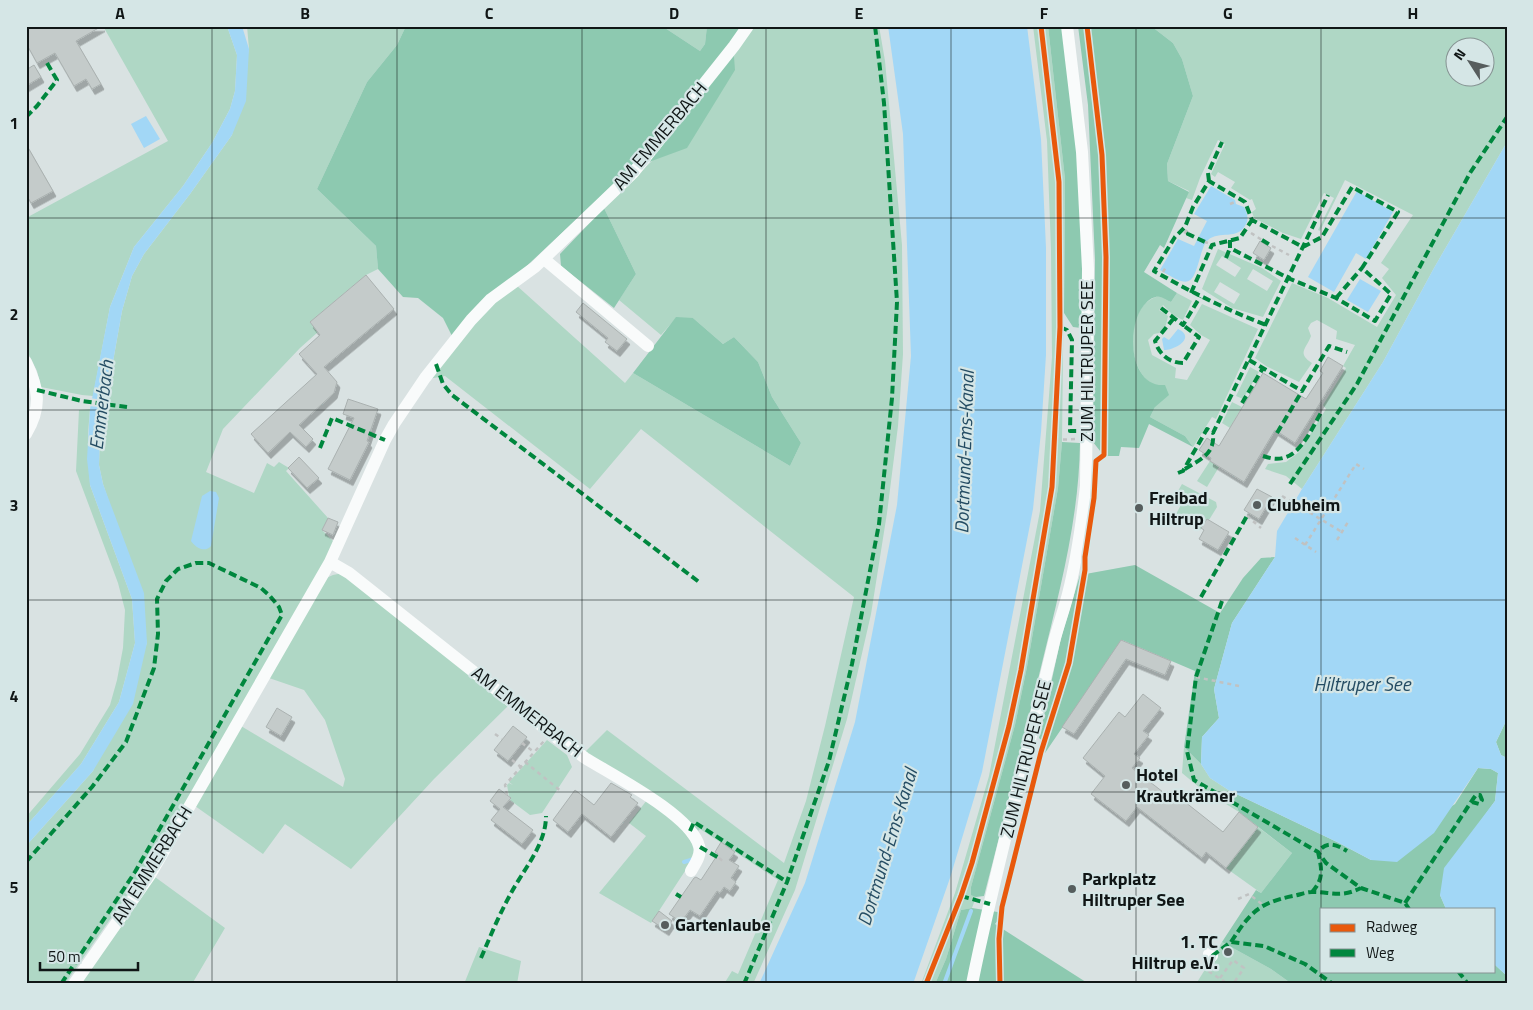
<svg xmlns="http://www.w3.org/2000/svg" width="1533" height="1010" viewBox="0 0 1533 1010" font-family="'Titillium Web',sans-serif">
<style>
.green{fill:#afd7c5;fill-rule:evenodd}
.forest{fill:#8dc9b0}
.water{fill:#a2d7f6}
.pier{fill:#d9e2e2}
.lines{fill:none;stroke-linecap:round;stroke-linejoin:round}
.stream{stroke:#a2d7f6;stroke-width:4}
.building{fill:#c4cbca;stroke:#aab1b0;filter:url(#shadow)}
.path{stroke:#c0c2c2;stroke-width:2.5;stroke-dasharray:4 4;stroke-linecap:butt}
.minor{stroke:#f9fbfb;stroke-width:12}
.quiet{stroke:#00873e;stroke-width:4;stroke-dasharray:8 4;stroke-linecap:butt}
.cycleway-casing{stroke:#d5e6e6;stroke-width:8}
.cycleway{stroke:#e8590c;stroke-width:5}
.grid{fill:none;stroke:#101616;stroke-width:1;stroke-opacity:0.55}
.poi-dot{fill:#565d5d;stroke:#d5e6e6;stroke-width:2}
.labels{text-anchor:middle;stroke-width:4.5;stroke-linejoin:round;paint-order:stroke}
.street-label{font-size:18px;fill:#101616;stroke:#d5e6e6}
.poi-label{font-size:18px;font-weight:bold;fill:#101616;stroke:#d5e6e6;text-anchor:start}
.water-label{font-size:19px;font-style:italic;fill:#244c63;stroke:#d5e6e6}
.neatline{fill:none;stroke:#101616;stroke-width:2}
.grid-label{font-size:16px;text-anchor:middle;font-weight:bold;fill:#101616}
</style>
<defs>
<filter id="shadow"><feDropShadow dx="3" dy="5.5" stdDeviation="0" flood-color="#0004"/></filter>
</defs>
<rect width="100%" height="100%" fill="#d9e2e2"/>
<!-- green -->
<path class="green" d="M103,26h124l10,29 -2,36 -5,18 -18,34 -29,43 -49,61 -24,60 -17,89 -11,-1 -41,-8 -4,-16 -11,-22v-131l142,-77z
M247,26h159l-9,19 -30,37 -50,107 59,57 2,23 -12,6 -56,47 8,10 -18,16 -77,81 -17,43 48,21 13,-30 7,4 5,-5 10,6 -3,3 42,47 -6,12 13,13 -138,242 -51,83 -77,110 -4,6h-39v-138l67,-75 54,-128 -38,-141 -6,-18 -4,-19 1,-30 22,-124 10,-35 12,-22 46,-60 42,-59 17,-86z
M662,26h45l-2,18 -5,7z
M750,26h129l6,35 17,184 1,109 -5,72 -11,87 -16,101 -24,105 -52,171 -42,94h-29l8,-13 6,3 40,-94 -78,-51 -3,3 -112,-80 22,-22 177,133 22,-62 19,-75 29,-129 -213,-168 -51,60 -145,-113 -17,3 44,-57 44,-37 109,98 8,-10 157,93 11,-23 -29,-46 -14,-35 -24,-25 -11,7 -30,-26h-17l-15,17 -42,-35 17,-26 -32,-66 49,-48 34,-13 45,-95z
M1033,26h15l17,153 -3,263 -4,46 -31,179 -12,58 -44,162 1,7 4,3 -4,11 -11,2 -15,49 -11,25h-14l34,-91 34,-117 51,-265 12,-154 -1,-107 -4,-109z
M1151,26h356v116l-73,126 -51,94 -81,127 -16,-13 -21,-7 3,-5 18,-2 13,-10 27,-43 -3,-4 23,-37 -3,-2 12,-21 -19,-6 1,-8 -20,-11 -6,3 -3,5 3,8c-4,12 -15,17 1,27l-13,19 -33,-16 -11,-8 37,-75 36,15 49,29 19,-32 -14,-17 7,-9 -8,-6 32,-48 -68,-35 -25,51 -2,-1 16,-32 -10,-5 -23,46 -18,-6 -29,-15 -2,-6 4,-3 -4,-10 -2,1 -19,-12 4,-6 -17,-10 -3,5 -4,-3 14,-30 -7,-4 -18,38 -8,22 -6,-2 3,-7 -21,-10 -1,-17 26,-68 -11,-37 -9,-16zM1456,48h30v30h-30z
M1218,249l44,19 19,13 -18,36 -31,-9 -30,-19zM1222,256l19,12 -6,9 -19,-12zM1253,269l20,12 -6,10 -20,-12zM1220,282l20,12 -6,10 -20,-12z
M1177,293l15,8 -9,19 -10,-5 -10,-10 -4,5 9,6 -2,9 -7,8 -5,1 -6,6 4,15 24,13 -1,10 12,2 23,-40 -9,-5 -11,-10 12,-21 56,25 -42,90 -4,-2 -19,30 -8,-11 -35,-19 5,-10 1,-21c-3,-2 -7,-4 -10,-7 -17,-17 -19,-59 0,-76 4,-3 9,-7 14,-6 3,0 8,4 11,5z
M1250,367l9,5 -16,27 -7,-3z
M1232,402l10,5 -12,21 -8,-5z
M90,409l-2,25 2,51 42,114 3,44 -16,59 -38,62 -55,62v-9l54,-63 30,-49 7,-25 6,-32 2,-38 -7,-27 -42,-112 3,-61z
M1210,461l9,6 -12,20 -10,-6z
M1182,484l34,18 1,5 -8,13 -2,-1 -7,11 -25,-14 7,-13 -8,-5z
M343,573l167,131 -76,75 -83,90 -66,-45 -22,30 -68,-48 46,-80 102,61 2,-8 -20,-59 -21,-30 -35,-12 55,-99 9,-4z
M547,740l20,15 5,12 -30,46 -12,2 -20,-15 1,-2 -2,-2 -2,-11 2,-2 4,2 -4,-3z
M1184,747l17,17 9,14 20,13 9,21 -39,-24 -18,-15z
M647,800l30,22 17,24v9l-7,13 -36,55 -52,-30 47,-57 -17,-13z
M1258,827l34,26 -31,40 -35,-25z
M155,877l70,51 -33,56h-112z
M1222,942l49,27 21,15h-96z
M479,947l42,14 -4,23h-53z"/>
<!-- forest -->
<path class="forest" d="M406,26h256l38,25 5,-7 2,-18h37l-12,26 2,5 1,13 -48,78 -57,21 -178,167 -9,-18 -25,-20 -15,-1 -25,-28 -2,-23 -59,-57 50,-107 30,-37z
M1048,26h15l12,90 9,153 -3,59 -8,-1 -9,-14 1,-134z
M1078,26h73l22,17 9,16 11,37 -26,68 1,17 21,11 -25,56 -4,-3 -16,27 33,21 -6,9c-3,-1 -7,-4 -11,-5 -5,-1 -10,2 -13,5 -23,21 -18,86 18,83l4,10 -14,12 -5,10 35,19 8,11 -44,-23 -10,24 -18,-1 -2,9h-15l-11,-14 2,-182 -7,-155z
M604,208l32,66 -22,34 -53,-42 -1,-12z
M676,317l17,1 30,26 11,-7 24,25 14,35 29,46 -11,23 -157,-93z
M1062,442l18,1c-1,77 -21,150 -39,224 -19,77 -37,153 -57,229l-8,1 -5,-2v-8l44,-162 12,-58 31,-179z
M1275,557l-43,66 -18,66 5,29 -17,19 -1,27 -17,-17 11,-76 -73,-31 -77,113 1,-9 -7,-6 22,-100 19,-63 55,-10 85,48 23,-35 18,-20z
M1507,719v39l-6,-3 -5,-13z
M1478,768l13,1 7,4 -3,28 -18,25 -37,69 6,14h-124v62h172v-7l13,12v8h-215l-21,-15 -49,-27 34,-52 5,3 31,-40 -53,-41 -9,-21 107,51 34,18 84,-56z
M972,908l32,5 -9,11 94,60h-154l11,-25 15,-49z"/>
<!-- water -->
<path class="water" d="M227,26h15l7,23 -3,52 -14,34 -42,59 -46,60 -12,22 -10,35 -22,124 -1,30 4,19 41,109 3,50 -14,61 -40,67 -67,75v-20l55,-62 38,-62 16,-59 -3,-44 -42,-114 -3,-26 3,-50 20,-102 24,-60 49,-61 29,-43 18,-34 5,-18 2,-36z
M888,26h139l14,113 5,109v107l-5,77 -8,77 -51,263 -32,106 -37,106h-154l46,-101 50,-161 42,-217 14,-149 -8,-222z
M146,116l14,23 -16,9 -13,-24z
M1507,142v577l-11,23 5,13 6,3v218l-13,-12v-55h-48l-6,-14 4,-27 51,-67 3,-28 -7,-4 -13,-1 -44,65 -37,29 -26,-2 -34,-18 -107,-51 -20,-13 -9,-14 1,-27 17,-19 -5,-29 18,-66 43,-66 2,-26 25,-42 81,-127 51,-94z
M1211,186l24,14 1,4 8,3c3,5 5,12 2,17 -8,17 -27,6 -38,16 -4,3 -5,9 -7,14 -9,33 -11,34 -41,16l18,-31 16,7 13,-25 -13,-7z
M1357,191l36,21 -27,47 -10,-6 -22,39 -26,-15z
M1360,279l21,12 -13,21 -21,-12z
M1178,329c18,8 -2,21 -14,21l-2,-11 2,-2 5,3z
M210,491l6,1 3,6 -8,48c-6,7 -15,2 -20,-5l11,-45z"/>
<!-- pier -->
<path class="pier" d="M90,398l18,3 -1,7 -18,-2z"/>
<g class="lines">
<!-- stream -->
<path class="stream" d="M684,862l10,-3
M944,984l27,-73"/>
</g>
<!-- building -->
<path class="building" d="M26,26h76l-26,15 25,43 -9,5 -6,-10 -12,7 -19,-33 -18,10 -11,-20z
M34,65l7,12 -15,9v-16z
M26,144l27,47 -22,12 -5,-9z
M1260,241l11,7 -7,12 -11,-7z
M366,275l28,34 -70,58 13,15 -3,11 -35,32 14,14 -7,8 -16,-15 -22,21 -17,-19 66,-60 -18,-20 21,-19 -10,-13z
M583,303l44,36 -10,12 -12,-9 3,-4 -32,-26z
M1328,357l15,9 -48,77 -20,-13 -31,52 -34,-21 1,-3 -12,-8 8,-12 12,8 44,-73 43,26 17,-26 -3,-2z
M348,399l30,10 -11,32 2,1 -19,38 -22,-11 26,-51 -11,-4z
M299,457l20,21 -12,10 -19,-20z
M1257,489l15,8 -13,22 -15,-9z
M328,518l10,4 -5,13 -11,-5z
M1207,519l22,13 -11,18 -19,-11 5,-9 -3,-2z
M1121,640l50,21 -6,14 -39,-16 -52,75 -12,-7z
M1143,694l18,14 -18,23 6,4 -15,19 6,4 -8,10 40,31 3,-5 48,38 16,-20 19,15 -32,41 -20,-16 -4,6 -65,-51 -11,14 -35,-27 14,-18 -22,-18 36,-46 6,5z
M277,708l15,9 -11,19 -15,-9z
M513,726l14,11 -19,24 -14,-11z
M611,783l21,12 -2,2 8,6 -27,34 -29,-23 -14,18 -15,-12 22,-30 19,15z
M499,789l12,9 -8,9 30,23 -11,14 -31,-24 9,-11 -10,-8z
M721,842l14,10 -6,8 10,6 -8,12 5,4 -6,9 -6,-4 -4,6 -3,-2 -17,25 -10,-6 -9,12 -12,-8 25,-36 2,-1 5,3 17,-26 -3,-2z
M659,911l13,10 -6,9 -14,-9z"/>
<g class="lines">
<!-- path -->
<path class="path" d="M1230,204l5,-2
M1185,230l4,3
M1184,232l4,2
M1251,233l11,7
M1205,242l3,1
M1272,246l17,9
M1163,272l3,-5
M1055,440l21,-1
M1282,496l60,36
M1247,516l14,12
M1295,538l21,14
M1337,540l11,-18
M1305,545l51,-81 8,5
M1196,677l43,9
M495,734l7,5
M522,743l12,9
M512,760l9,7
M525,762l37,30
M507,795l-2,-10 39,-44
M719,858l4,3
M1238,899l11,-5 14,11
M1202,967l26,17
M1220,978l13,-18 11,8 -11,16"/>
<!-- minor -->
<path class="minor" d="M544,259l104,87
M26,362c13,27 16,45 0,72
M330,562l19,11 208,165c10,6 19,13 28,20 27,17 106,57 114,88 3,9 -4,18 -8,25
M1209,954l3,2
M74,984l76,-109 180,-313 55,-122 9,-16 31,-46 46,-58 20,-21 44,-32 98,-94 101,-127 14,-20
M972,984c23,-115 55,-228 82,-342 4,-16 10,-32 14,-48 9,-35 14,-72 18,-108l2,-217 -6,-117 -15,-126"/>
<!-- quiet -->
<path class="quiet" d="M26,117l11,-11 20,-26 -10,-17
M1209,181l-1,-8 14,-31
M1189,233l-1,1 17,8
M1230,240v8l58,30 48,20 39,23 16,-27 -29,-26 36,-56 -46,-25 -30,50 -19,10 -51,-27 -7,-18 -36,-21 -16,26 -8,20 -10,10 -21,34c37,21 73,39 112,54
M1262,240l10,6
M1226,258l4,-10
M1191,293l21,-48 28,-7 12,-18
M1336,298l26,-30
M1161,308l22,17 17,-28
M1174,318l-19,23c4,13 14,22 28,22l16,-26 -16,-12
M1060,327l7,3 5,10 -2,91h17
M1249,360l53,31 27,-45 18,6
M436,364l7,20 9,11 247,187
M37,390l45,11 45,6
M1242,403l21,-35
M1277,433l25,-42
M320,448l12,-30 53,22
M1263,456c6,2 13,4 20,2 19,-4 30,-32 39,-47
M1185,469c16,-10 30,-15 28,-36
M1178,473l5,-2 24,-42 6,4 115,-238
M1290,484l67,-100 113,-211 37,-56
M1201,597l47,-83
M1222,601l-26,76 -9,74 7,29 124,72 8,11 35,25 44,15 4,6
M690,831l4,-9 93,60
M700,847l19,11
M26,862l66,-75 34,-45 28,-74 4,-34 -1,-35 9,-18 12,-12 18,-6h13l52,25 9,8 9,11 3,8 -147,257 -74,112
M1312,892c12,-13 10,-23 6,-40 9,-12 19,-7 29,-1
M676,894l5,3
M961,896l29,8
M1405,903l68,-104 3,-4h4l2,5 -3,4 -7,-2
M1231,942c19,-29 27,-39 62,-46 6,-1 13,-4 19,-4 20,0 29,6 49,-4
M1212,956l19,-14 33,4 41,18 28,20
M481,958c9,-21 18,-43 29,-63 13,-25 36,-50 36,-79
M1458,971l10,13
M744,984l43,-102 42,-121 23,-97 27,-140 13,-126 5,-96 -13,-199 -9,-77"/>
<defs>
<path id="cycleway" d="M926,984l35,-88 11,-33 37,-137 12,-56 31,-183 8,-160 -1,-145 -18,-156
M1000,984l-1,-45 3,-32 39,-155 28,-89 16,-93v-13l9,-59 2,-37 8,-6 2,-198 -4,-102 -15,-129"/>
</defs>
<!-- cycleway casing -->
<use href="#cycleway" class="cycleway-casing"/>
<!-- cycleway -->
<use href="#cycleway" class="cycleway"/>
</g>
<!-- grid -->
<path class="grid" d="M212,26v958M397,26v958M582,26v958M766,26v958M951,26v958M1136,26v958M1321,26v958M26,218h1481M26,410h1481M26,600h1481M26,792h1481"/>
<!-- markers -->
<g class="poi-dot">
<circle cx="1257" cy="505" r="5"/>
<circle cx="1139" cy="508" r="5"/>
<circle cx="1126" cy="785" r="5"/>
<circle cx="1072" cy="889" r="5"/>
<circle cx="665" cy="925" r="5"/>
<circle cx="1228" cy="952" r="5"/>
</g>
<g class="labels">
<!-- street labels -->
<g class="street-label">
<text transform="translate(660 136) rotate(-50)" y="6">AM EMMERBACH</text>
<text transform="translate(1087 361) rotate(-90)" y="6">ZUM HILTRUPER SEE</text>
<text transform="translate(527 712) rotate(38)" y="6">AM EMMERBACH</text>
<text transform="translate(1026 759) rotate(-76)" y="6">ZUM HILTRUPER SEE</text>
<text transform="translate(152 865) rotate(-58)" y="6">AM EMMERBACH</text>
</g>
<!-- poi labels -->
<g class="poi-label">
<text x="1149" y="504">Freibad<tspan x="1149" dy="21">Hiltrup</tspan></text>
<text x="1267" y="511">Clubheim</text>
<text x="1136" y="781">Hotel<tspan x="1136" dy="21">Krautkrämer</tspan></text>
<text x="1082" y="885">Parkplatz<tspan x="1082" dy="21">Hiltruper See</tspan></text>
<text x="675" y="931">Gartenlaube</text>
<text x="1218" y="948" text-anchor="end">1. TC<tspan x="1218" dy="21">Hiltrup e.V.</tspan></text>
</g>
<!-- water labels -->
<g class="water-label">
<text transform="translate(101 405) rotate(-83)" y="7">Emmerbach</text>
<text transform="translate(964 452) rotate(-88)" y="7">Dortmund-Ems-Kanal</text>
<text x="1362" y="691">Hiltruper See</text>
<text transform="translate(887 847) rotate(-73)" y="7">Dortmund-Ems-Kanal</text>
</g>
</g>
<!-- border -->
<rect width="1533" height="1010" fill="none" stroke="#d5e6e6" stroke-width="55"/>
<!-- legend -->
<rect x="1320" y="908" width="175" height="65" fill="#d5e6e6" stroke="#869393"/>
<rect x="1330" y="924" width="25" height="8" fill="#e8590c" stroke="#869393"/>
<text x="1366" y="932" font-size="15" fill="#101616">Radweg</text>
<rect x="1330" y="949" width="25" height="8" fill="#00873e" stroke="#869393"/>
<text x="1366" y="958" font-size="15" fill="#101616">Weg</text>
<!-- north arrow -->
<g transform="translate(1470 62) rotate(306)"><circle r="24" fill="#d5e6e6" stroke="#869393"/>
<path d="M0-4L9 19L0 12L-9 19Z" fill="#565d5d"/>
<text y="-8" font-size="14" font-weight="bold" text-anchor="middle" fill="#101616">N</text>
</g>
<!-- scale -->
<path d="M40 962v8h98v-8" fill="none" stroke="#101616" stroke-width="2.5"/>
<text x="48" y="962" font-size="15" fill="#101616" stroke="#d5e6e6" stroke-width="4" paint-order="stroke">50 m</text>
<rect x="28" y="28" width="1478" height="954" class="neatline"/>
<g class="grid-label">
<text x="120" y="19">A</text>
<text x="305" y="19">B</text>
<text x="489" y="19">C</text>
<text x="674" y="19">D</text>
<text x="859" y="19">E</text>
<text x="1044" y="19">F</text>
<text x="1228" y="19">G</text>
<text x="1413" y="19">H</text>
<text x="14" y="129">1</text>
<text x="14" y="320">2</text>
<text x="14" y="511">3</text>
<text x="14" y="702">4</text>
<text x="14" y="893">5</text>
</g>
</svg>
